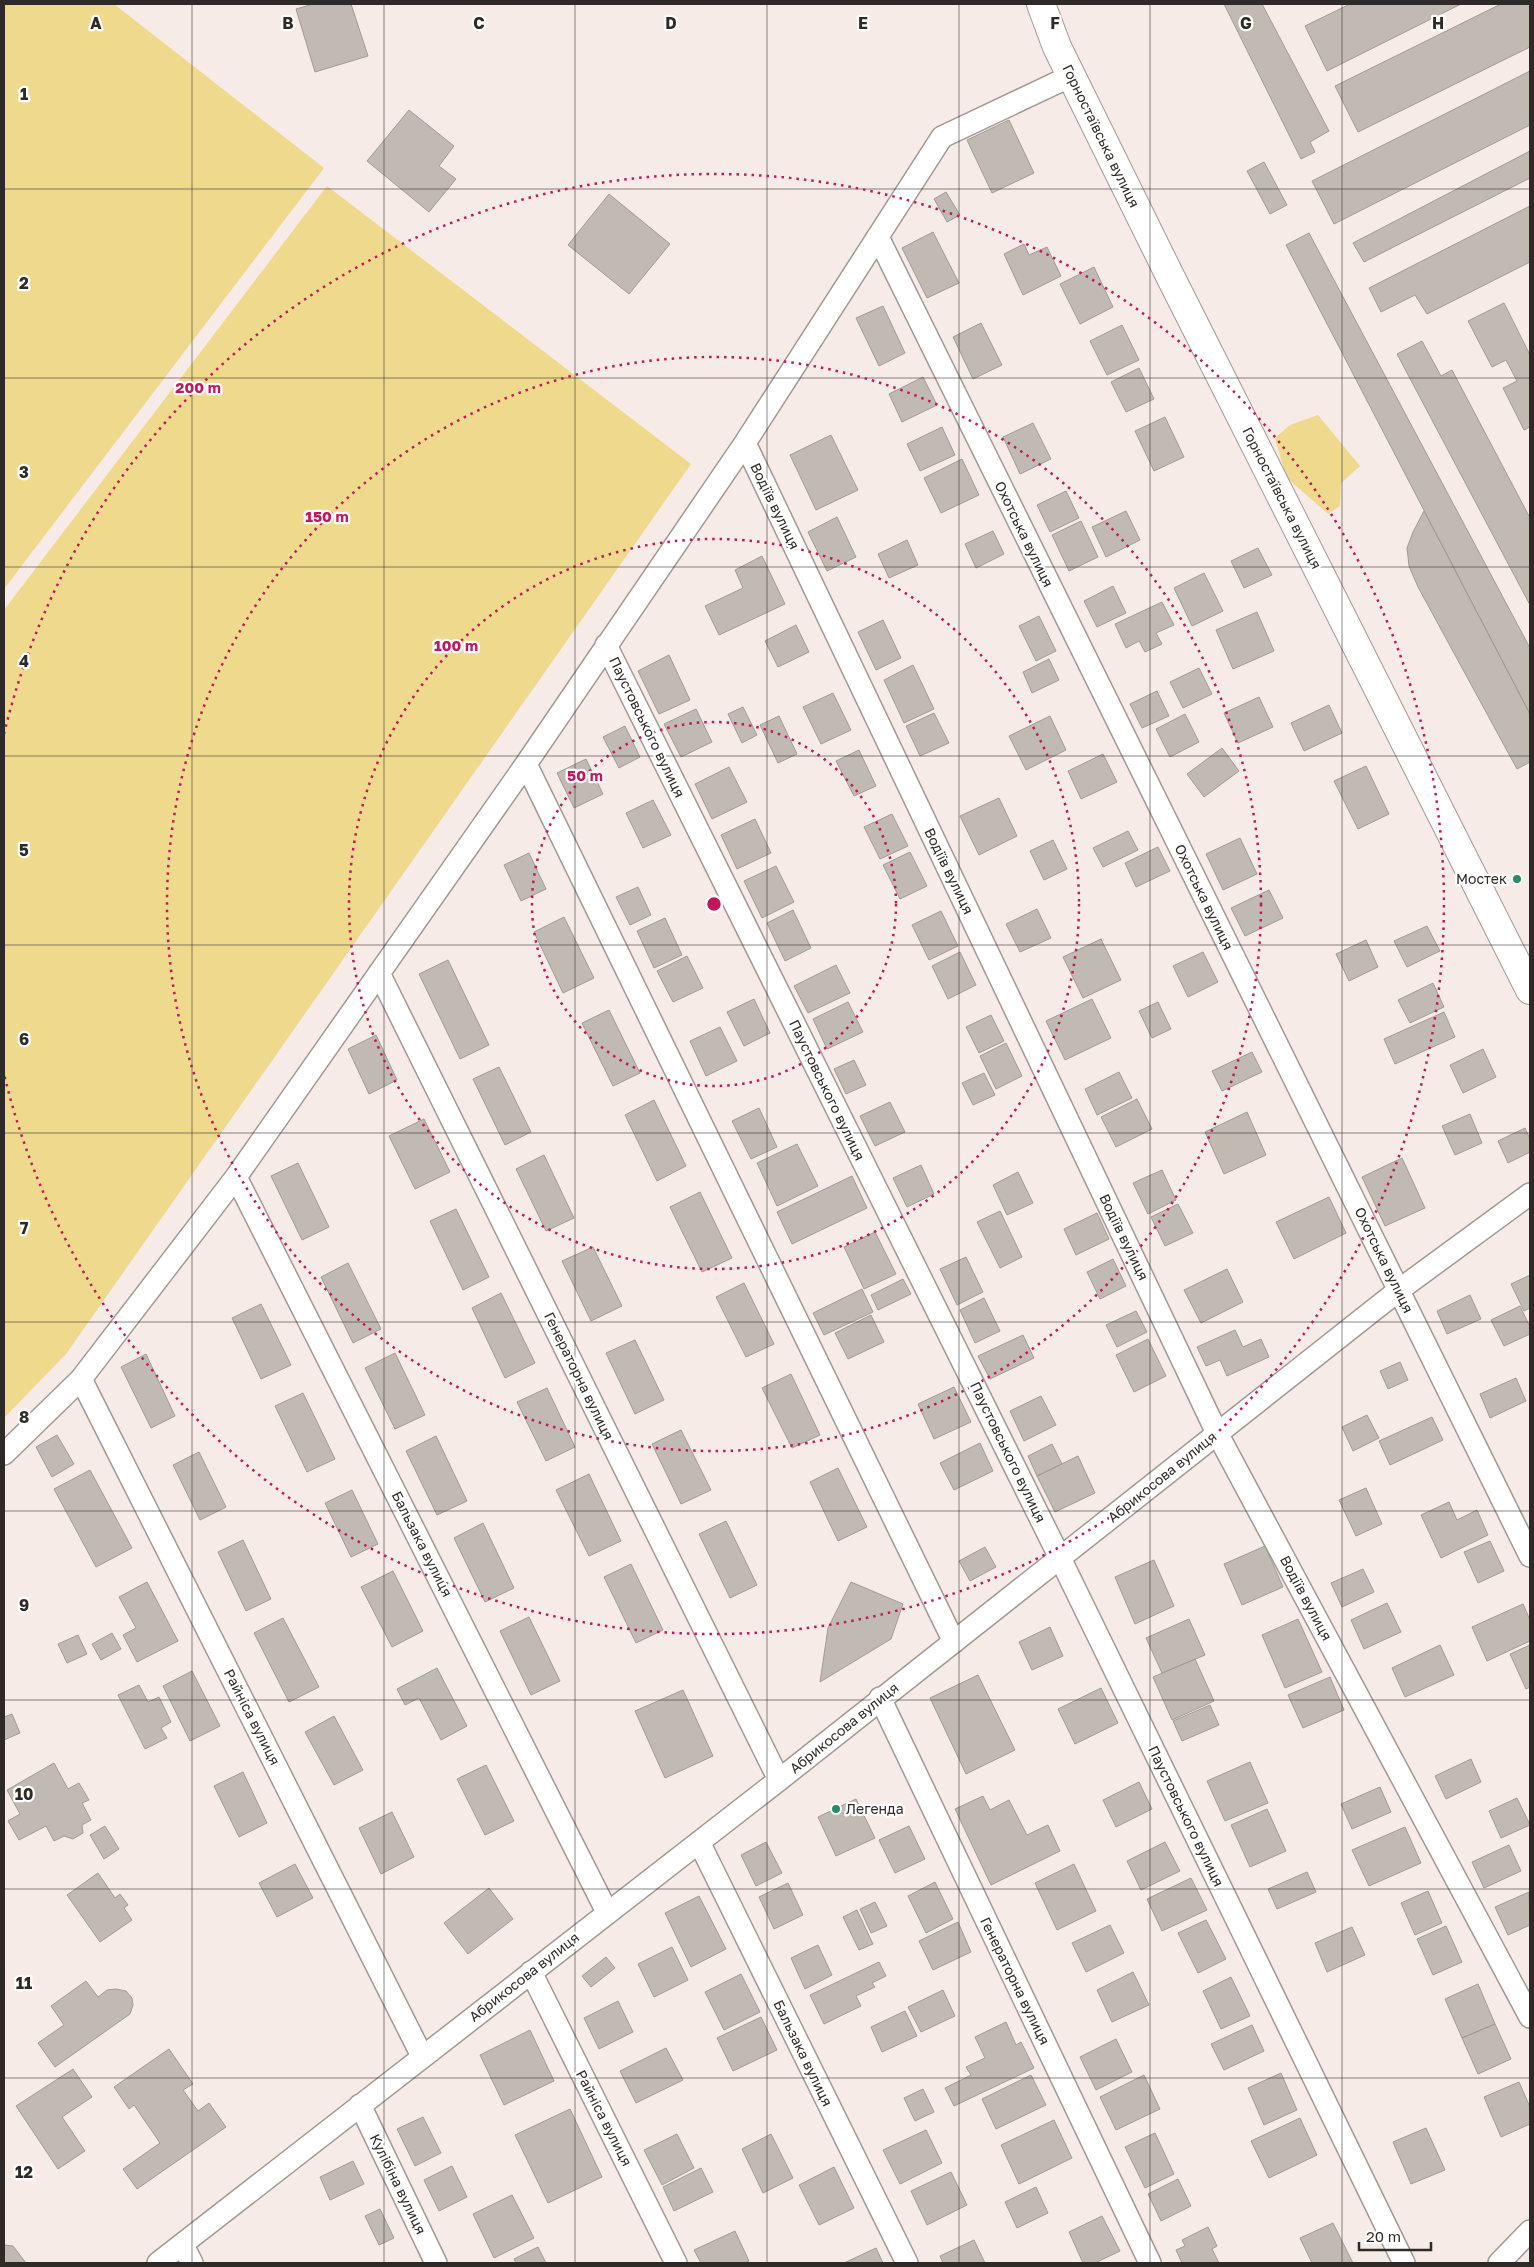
<svg xmlns="http://www.w3.org/2000/svg" width="1534" height="2267" viewBox="0 0 1534 2267" font-family="'Golos Text',sans-serif">
<style>
.green{fill:#eed98d}
.building{fill:#c1bab2;stroke:#a29b93}
.lines{fill:none;stroke-linecap:round;stroke-linejoin:round}
.minor-casing{stroke:#a29994;stroke-width:24}
.secondary-casing{stroke:#a29994;stroke-width:30}
.minor{stroke:#fff;stroke-width:21}
.secondary{stroke:#fff;stroke-width:28}
.grid{fill:none;stroke:#2e2a28;stroke-width:1;stroke-opacity:0.55}
.ring{fill:none;stroke:#c2185b;stroke-width:2.5;stroke-dasharray:2.5 5}
.poi-dot{fill:#2a8c66;stroke:#fff;stroke-width:2}
.labels{text-anchor:middle;stroke-width:4.5;stroke-linejoin:round;paint-order:stroke}
.street-label{font-size:14px;fill:#2e2a28;stroke:#fff}
.poi-label{font-size:14px;fill:#2e2a28;stroke:#fff;text-anchor:end}
.grid-label{font-size:16px;text-anchor:middle;font-weight:bold;fill:#2e2a28;stroke:#fff;stroke-width:4.5;stroke-linejoin:round;paint-order:stroke}
.centre{fill:#c2185b;stroke:#fff;stroke-width:2.5}
.ring-label{font-size:15px;text-anchor:middle;font-weight:bold;fill:#c2185b;stroke:#fff;stroke-width:4.5;stroke-linejoin:round;paint-order:stroke}
</style>
<rect width="100%" height="100%" fill="#f6ebe6"/>
<!-- green -->
<path class="green" d="M4,4h110l210,164 -320,421z
M327,186l364,278 -625,890 -62,64v-808z
M1318,415l42,51 -19,17 -1,23 -12,8 -42,-37 -11,-39 15,-13z"/>
<!-- building -->
<path class="building" d="M313,4h38l17,52 -53,16 -19,-63z
M1224,4h38l67,127 -19,11 5,10 -14,7z
M1350,4h111l-134,67 -22,-45z
M1501,4h29v43l-172,85 -23,-46z
M1530,71v54l-196,99 -22,-43z
M409,110l45,36 -15,20 17,13 -27,33 -62,-51z
M1009,120l25,53 -42,20 -25,-53z
M1530,151v27l-166,84 -11,-19z
M1264,162l23,43 -17,9 -23,-43z
M946,192l14,23 -13,7 -13,-23z
M609,194l61,50 -41,50 -61,-49z
M1530,206v56l-103,52 -12,-19 -34,17 -12,-24z
M933,232l26,51 -32,15 -25,-50z
M1309,233l221,415v66l-244,-469z
M1024,244l5,11 18,-8 14,29 -38,19 -19,-41z
M1094,267l19,40 -33,17 -20,-40z
M1504,303l26,52v72l-6,3 -21,-42 14,-7 -11,-21 -14,7 -24,-46z
M883,306l22,47 -26,13 -23,-48z
M981,323l21,42 -29,14 -20,-42z
M1122,325l17,35 -32,15 -17,-34z
M1422,341l19,35 11,-6 78,148v87l-133,-251z
M1139,368l15,31 -28,13 -15,-30z
M923,377l14,28 -35,17 -13,-28z
M1165,417l19,40 -30,14 -19,-40z
M1033,423l18,36 -31,15 -17,-37z
M942,427l13,28 -35,16 -13,-27z
M831,435l27,55 -42,20 -26,-55z
M962,459l17,36 -38,18 -17,-35z
M1066,491l13,27 -29,14 -13,-27z
M1126,511l14,29 -34,17 -14,-30z
M1424,511l106,203v48l-13,7 -99,-182 -9,-21 -2,-18 6,-16z
M837,517l19,40 -29,14 -19,-39z
M1081,521l17,36 -29,14 -17,-36z
M993,531l11,23 -28,14 -11,-24z
M907,540l11,25 -29,13 -11,-24z
M1258,548l14,27 -28,13 -13,-27z
M762,556l23,48 -66,31 -14,-29 38,-18 -8,-18z
M1204,573l19,38 -31,15 -18,-38z
M1113,586l13,27 -29,14 -13,-26z
M1162,602l12,23 -18,8 6,11 -17,8 -6,-11 -13,7 -11,-24z
M1257,612l17,39 -41,18 -17,-39z
M1039,616l17,35 -20,10 -17,-35z
M883,620l18,38 -25,12 -18,-38z
M796,625l13,27 -31,15 -13,-26z
M669,655l21,45 -31,14 -21,-43z
M1049,659l10,21 -27,13 -9,-21z
M913,665l21,44 -30,14 -20,-43z
M1199,668l13,26 -29,14 -13,-26z
M1157,691l12,25 -27,12 -12,-24z
M833,693l18,37 -30,14 -18,-37z
M1259,697l14,30 -35,16 -14,-30z
M1329,705l13,28 -38,18 -13,-28z
M743,707l14,28 -15,8 -14,-29z
M696,709l16,33 -31,15 -17,-33z
M934,713l15,30 -29,13 -14,-30z
M1185,714l14,28 -29,15 -14,-28z
M779,716l18,38 -19,9 -18,-38z
M1050,716l16,34 -40,20 -17,-34z
M625,726l15,31 -21,11 -16,-31z
M1222,748l17,23 -35,26 -17,-23z
M859,750l17,36 -22,10 -18,-35z
M1103,754l14,28 -36,17 -13,-28z
M586,759l17,35 -29,14 -17,-35z
M1366,766l23,48 -31,15 -24,-48z
M729,767l18,35 -35,17 -17,-35z
M999,798l18,38 -38,19 -19,-39z
M653,800l18,35 -28,13 -17,-35z
M892,814l16,32 -28,13 -16,-32z
M755,819l16,34 -34,16 -16,-34z
M1128,831l10,19 -35,17 -10,-19z
M1240,838l17,36 -34,16 -17,-36z
M1053,840l14,29 -23,11 -14,-29z
M1158,847l12,24 -34,16 -11,-24z
M910,852l17,34 -27,13 -17,-34z
M529,853l17,36 -25,12 -17,-36z
M776,866l18,36 -32,16 -18,-37z
M638,887l13,28 -21,10 -14,-28z
M1269,890l14,28 -38,18 -14,-28z
M1037,909l14,29 -31,14 -14,-28z
M793,910l18,38 -26,13 -18,-38z
M941,911l17,35 -29,14 -17,-35z
M564,917l30,61 -31,15 -29,-61z
M665,918l17,37 -28,13 -17,-37z
M1427,926l13,25 -33,16 -13,-26z
M1101,939l20,41 -38,18 -20,-41z
M1366,940l12,27 -29,14 -13,-27z
M960,952l16,33 -28,14 -16,-33z
M1203,952l15,30 -30,15 -15,-31z
M687,956l16,32 -30,14 -16,-31z
M448,960l41,85 -29,14 -41,-85z
M836,965l14,28 -42,20 -14,-27z
M1433,983l11,24 -34,16 -12,-23z
M754,999l16,34 -26,13 -17,-34z
M1092,999l19,39 -46,22 -19,-39z
M848,1002l15,30 -36,17 -14,-30z
M1158,1002l13,27 -19,9 -13,-27z
M609,1010l31,63 -27,13 -31,-63z
M1444,1012l11,25 -60,27 -11,-25z
M991,1015l13,26 -25,12 -13,-26z
M720,1027l17,34 -31,15 -16,-35z
M376,1035l21,45 -28,14 -21,-45z
M1006,1043l16,33 -26,13 -16,-33z
M1483,1049l13,28 -33,16 -13,-28z
M1252,1052l10,20 -40,19 -10,-20z
M854,1060l12,25 -20,9 -12,-25z
M499,1067l32,65 -26,13 -32,-66z
M1119,1072l13,26 -35,17 -12,-26z
M984,1073l11,22 -22,10 -11,-22z
M1137,1099l15,30 -36,18 -15,-30z
M654,1100l32,66 -29,15 -32,-66z
M890,1102l15,30 -30,14 -15,-30z
M759,1108l18,39 -26,12 -19,-38z
M1247,1112l19,43 -42,19 -19,-42z
M1470,1114l12,29 -27,12 -13,-29z
M424,1119l26,53 -35,17 -26,-53z
M1525,1128l5,11v13l-22,11 -10,-22z
M797,1144l21,42 -41,20 -20,-43z
M544,1155l30,63 -28,13 -30,-62z
M1402,1158l23,50 -40,18 -23,-49z
M298,1163l31,64 -27,13 -31,-64z
M921,1165l13,29 -27,13 -14,-29z
M1162,1170l14,30 -28,14 -15,-31z
M1018,1172l15,31 -26,12 -14,-30z
M852,1176l15,32 -75,36 -15,-32z
M700,1192l32,66 -30,14 -32,-65z
M1329,1197l17,36 -52,26 -18,-37z
M1178,1204l15,29 -28,13 -14,-29z
M456,1209l33,68 -26,13 -33,-69z
M1000,1211l22,46 -22,11 -23,-46z
M1097,1213l12,26 -33,16 -12,-26z
M875,1232l21,42 -32,15 -20,-42z
M593,1247l29,59 -31,15 -29,-60z
M966,1257l17,35 -26,13 -17,-36z
M1113,1259l13,27 -26,13 -13,-27z
M348,1263l33,66 -28,14 -32,-66z
M1227,1269l16,33 -42,21 -17,-33z
M1530,1275v33l-6,3 -13,-27z
M903,1279l8,15 -33,16 -7,-15z
M744,1283l30,61 -28,13 -30,-60z
M862,1289l11,23 -49,23 -11,-22z
M501,1293l34,70 -30,15 -33,-70z
M1470,1295l11,24 -34,15 -10,-23z
M984,1298l16,33 -25,12 -15,-33z
M261,1304l30,61 -30,14 -29,-61z
M1520,1306l10,21v7l-26,12 -13,-26z
M1136,1311l11,21 -30,15 -11,-22z
M871,1315l13,27 -36,17 -13,-26z
M1235,1330l8,17 18,-8 8,18 -42,19 -7,-16 -14,6 -9,-19z
M1023,1335l11,23 -44,21 -12,-23z
M1148,1339l18,37 -32,16 -18,-37z
M635,1340l29,60 -29,14 -29,-61z
M395,1353l30,62 -30,14 -30,-61z
M146,1354l29,62 -24,12 -30,-61z
M1400,1362l8,18 -20,9 -8,-18z
M791,1374l29,61 -28,13 -30,-60z
M1516,1378l10,23 -36,17 -10,-24z
M954,1387l17,35 -37,17 -16,-35z
M547,1388l28,59 -29,14 -29,-59z
M303,1393l32,66 -28,13 -32,-66z
M1041,1396l15,29 -32,16 -14,-30z
M1367,1415l12,23 -26,13 -11,-24z
M1432,1417l11,23 -53,25 -11,-24z
M681,1430l30,60 -30,14 -29,-60z
M57,1435l17,29 -22,13 -16,-30z
M436,1436l31,65 -30,14 -31,-64z
M980,1443l13,28 -39,19 -14,-27z
M1052,1444l10,20 -25,12 -9,-20z
M199,1452l27,55 -26,13 -27,-55z
M1078,1456l17,37 -40,19 -18,-36z
M838,1468l29,59 -29,14 -28,-59z
M90,1470l42,78 -36,19 -42,-78z
M589,1474l32,67 -32,15 -33,-66z
M1366,1488l16,36 -26,12 -17,-36z
M352,1490l26,54 -27,13 -26,-54z
M1449,1502l8,18 20,-10 11,25 -47,23 -20,-43z
M726,1521l31,64 -27,13 -31,-64z
M483,1523l31,65 -29,14 -31,-64z
M243,1540l28,59 -25,12 -28,-59z
M1490,1541l14,30 -26,12 -14,-31z
M1265,1546l18,41 -41,18 -18,-41z
M985,1547l11,20 -26,14 -11,-20z
M1154,1560l20,46 -39,18 -20,-47z
M631,1564l32,66 -27,13 -32,-66z
M1363,1569l11,23 -32,15 -11,-24z
M393,1571l30,60 -31,16 -31,-60z
M147,1582l31,59 -41,21 -14,-27 13,-7 -17,-31z
M851,1582l52,22 -12,35 -71,43 8,-54z
M1387,1603l14,29 -37,17 -13,-29z
M1523,1604l7,16v21l-43,20 -15,-34z
M529,1617l31,64 -29,14 -31,-64z
M283,1618l36,69 -30,15 -35,-69z
M1189,1619l16,36 -43,18 -16,-35z
M1298,1619l24,53 -37,16 -23,-53z
M1050,1627l13,29 -31,14 -13,-28z
M112,1633l9,16 -20,11 -9,-16z
M78,1635l9,19 -20,9 -9,-19z
M1440,1645l14,30 -49,22 -13,-29z
M1530,1645v42l-4,2 -16,-35z
M1195,1659l19,42 -42,19 -19,-43z
M437,1668l30,58 -26,14 -22,-42 -14,7 -8,-16z
M192,1671l28,55 -30,15 -27,-55z
M978,1675l37,75 -49,24 -36,-76z
M1330,1677l14,33 -41,18 -15,-33z
M139,1685l9,17 11,-5 12,25 -10,6 6,10 -22,11 -27,-54z
M1101,1688l17,35 -43,21 -17,-35z
M683,1690l30,66 -48,22 -30,-67z
M1210,1705l9,20 -37,16 -9,-20z
M12,1714l8,19 -16,7v-23z
M334,1716l29,54 -29,15 -29,-53z
M1471,1759l10,23 -35,17 -11,-23z
M1250,1762l18,41 -43,18 -18,-40z
M54,1763l14,26 11,-6 10,17 -7,3 9,17 -9,5 1,8 -10,6 -9,-3 -10,5 -8,-15 -27,14 -11,-19 12,-7 -13,-24z
M486,1765l28,56 -29,14 -28,-56z
M243,1772l24,51 -28,14 -25,-51z
M1139,1782l13,27 -36,18 -13,-27z
M1380,1787l11,25 -39,17 -11,-25z
M983,1796l7,14 19,-10 18,35 21,-10 12,26 -69,34 -36,-76z
M1517,1798l13,27 -29,13 -12,-27z
M856,1799l19,39 -39,18 -18,-39z
M1267,1809l19,42 -36,16 -19,-42z
M392,1812l22,45 -33,17 -22,-46z
M105,1826l14,23 -15,10 -14,-24z
M909,1826l16,33 -30,14 -16,-33z
M1405,1827l16,36 -52,23 -17,-36z
M766,1842l16,31 -26,13 -15,-31z
M1165,1842l15,29 -39,19 -14,-29z
M1509,1845l12,26 -37,17 -12,-26z
M295,1864l18,34 -36,19 -18,-34z
M1074,1864l22,47 -39,19 -22,-47z
M1307,1872l9,20 -39,17 -9,-20z
M98,1873l17,25 5,-4 8,11 -4,3 8,12 -32,22 -33,-47z
M1191,1878l16,32 -45,21 -15,-32z
M935,1882l18,37 -27,14 -18,-37z
M788,1883l15,32 -29,14 -15,-32z
M489,1888l24,31 -45,35 -24,-31z
M1428,1891l14,32 -27,12 -14,-32z
M1529,1892l1,33 -22,10 -13,-28z
M699,1896l27,53 -35,18 -26,-54z
M875,1902l12,24 -16,7 -11,-24z
M857,1910l16,34 -14,6 -16,-33z
M1206,1920l20,39 -28,14 -20,-40z
M958,1922l13,30 -38,18 -14,-29z
M1110,1925l14,28 -38,19 -14,-29z
M1446,1926l16,36 -29,13 -16,-36z
M1352,1927l13,28 -38,17 -12,-29z
M818,1945l14,30 -27,14 -14,-31z
M672,1947l16,33 -34,17 -16,-33z
M606,1957l9,11 -24,19 -9,-11z
M879,1962l7,14 -14,7 3,4 -19,9 5,10 -37,18 -14,-29z
M1133,1972l16,33 -37,17 -15,-32z
M741,1974l19,38 -36,18 -19,-38z
M1231,1977l19,39 -29,13 -18,-38z
M86,1981l12,16 9,-7 9,-1 10,2 6,7 1,7 -3,9 -75,53 -17,-24 26,-18 -13,-19z
M1478,1984l17,40 -33,14 -17,-39z
M943,1990l12,26 -34,16 -13,-25z
M618,2001l15,31 -34,17 -15,-31z
M905,2011l12,25 -35,16 -11,-25z
M761,2017l16,33 -44,21 -16,-33z
M1006,2022l10,23 5,-3 13,26 -80,38 -9,-18 26,-13 -5,-8 19,-9 -10,-21z
M1495,2024l16,35 -33,15 -16,-36z
M1252,2025l12,26 -40,19 -13,-26z
M530,2030l24,51 -50,24 -24,-50z
M1116,2039l16,33 -36,18 -16,-33z
M666,2048l17,32 -47,23 -16,-32z
M169,2049l24,35 -10,6 15,21 11,-8 17,24 -89,62 -14,-20 37,-26 -26,-38 -5,4 -15,-22z
M73,2069l19,28 -30,20 23,34 -27,18 -42,-63z
M1281,2073l16,37 -33,15 -16,-37z
M1031,2075l15,30 -50,24 -14,-30z
M1144,2075l16,34 -44,21 -16,-33z
M1519,2082l11,25v17l-29,13 -17,-40z
M923,2089l11,23 -19,9 -11,-23z
M570,2109l32,68 -54,26 -33,-68z
M423,2117l18,36 -26,13 -18,-37z
M1300,2118l17,37 -48,23 -18,-37z
M1054,2120l18,38 -53,26 -18,-39z
M1426,2128l19,42 -34,14 -18,-42z
M926,2130l16,33 -42,21 -17,-34z
M1155,2133l19,41 -29,14 -20,-41z
M677,2134l17,34 -32,17 -18,-35z
M771,2134l22,44 -30,15 -21,-44z
M353,2161l11,23 -34,16 -10,-23z
M452,2166l15,31 -28,14 -15,-31z
M834,2167l20,41 -35,17 -20,-40z
M701,2168l12,24 -39,19 -11,-24z
M951,2172l16,33 -40,20 -16,-34z
M1178,2179l13,27 -30,15 -13,-27z
M1036,2187l12,26 -31,15 -12,-26z
M512,2195l22,43 -40,20 -21,-44z
M380,2209l14,29 -15,7 -14,-29z
M1102,2216l18,35 -25,12h-12l-14,-31z
M1333,2223l20,40h-41l-12,-25z
M1208,2227l9,19 -5,3 7,14h-37l-6,-13 9,-4 -3,-6z
M735,2231l14,30 -5,2h-43l-7,-13z
M974,2240l11,23h-42l-3,-7z
M4,2245l9,1 13,17h-22z
M538,2247l8,16h-30l-2,-4z
M876,2248l7,15h-39z"/>
<g class="lines">
<defs>
<path id="minor" d="M878,237l652,1319
M745,443l472,990 313,584
M606,645l454,913 344,705
M526,764l428,878
M379,973l400,807
M236,1177l371,735
M81,1379l341,677
M4,1454l77,-75 155,-202 290,-413 219,-321 197,-306 129,-61
M880,1698l270,565
M699,1842l208,421
M531,1972l145,291
M360,2105l76,158
M183,2245l9,18
M158,2263l621,-483 620,-490 131,-96
M1499,2263l31,-32"/>
<path id="secondary" d="M1041,4l16,43 113,229 360,714"/>
</defs>
<!-- minor casing -->
<use href="#minor" class="minor-casing"/>
<!-- secondary casing -->
<use href="#secondary" class="secondary-casing"/>
<!-- minor -->
<use href="#minor" class="minor"/>
<!-- secondary -->
<use href="#secondary" class="secondary"/>
</g>
<!-- grid -->
<path class="grid" d="M192,4v2259M384,4v2259M575,4v2259M767,4v2259M959,4v2259M1150,4v2259M1342,4v2259M4,189h1526M4,378h1526M4,567h1526M4,756h1526M4,945h1526M4,1133h1526M4,1322h1526M4,1511h1526M4,1700h1526M4,1889h1526M4,2078h1526"/>
<!-- distance rings -->
<g class="ring">
<circle cx="714" cy="904" r="182"/>
<circle cx="714" cy="904" r="365"/>
<circle cx="714" cy="904" r="547"/>
<path d="M4 734A730 730 0 1 1 4 1074"/>
</g>
<!-- markers -->
<g class="poi-dot">
<circle cx="1517" cy="879" r="5"/>
<circle cx="836" cy="1809" r="5"/>
</g>
<g class="labels">
<!-- street labels -->
<g class="street-label">
<text transform="translate(1101 136) rotate(64)" y="5">Горностаївська вулиця</text>
<text transform="translate(1282 498) rotate(63)" y="5">Горностаївська вулиця</text>
<text transform="translate(775 506) rotate(64)" y="5">Водіїв вулиця</text>
<text transform="translate(1024 534) rotate(64)" y="5">Охотська вулиця</text>
<text transform="translate(647 727) rotate(64)" y="5">Паустовського вулиця</text>
<text transform="translate(949 871) rotate(64)" y="5">Водіїв вулиця</text>
<text transform="translate(1204 897) rotate(64)" y="5">Охотська вулиця</text>
<text transform="translate(827 1090) rotate(64)" y="5">Паустовського вулиця</text>
<text transform="translate(1124 1237) rotate(64)" y="5">Водіїв вулиця</text>
<text transform="translate(1384 1260) rotate(64)" y="5">Охотська вулиця</text>
<text transform="translate(579 1376) rotate(64)" y="5">Генераторна вулиця</text>
<text transform="translate(1008 1452) rotate(64)" y="5">Паустовського вулиця</text>
<text transform="translate(1162 1477) rotate(-39)" y="5">Абрикосова вулиця</text>
<text transform="translate(422 1544) rotate(63)" y="5">Бальзака вулиця</text>
<text transform="translate(1306 1598) rotate(62)" y="5">Водіїв вулиця</text>
<text transform="translate(252 1717) rotate(63)" y="5">Райніса вулиця</text>
<text transform="translate(844 1728) rotate(-39)" y="5">Абрикосова вулиця</text>
<text transform="translate(1186 1816) rotate(64)" y="5">Паустовського вулиця</text>
<text transform="translate(524 1977) rotate(-38)" y="5">Абрикосова вулиця</text>
<text transform="translate(1015 1981) rotate(64)" y="5">Генераторна вулиця</text>
<text transform="translate(803 2053) rotate(64)" y="5">Бальзака вулиця</text>
<text transform="translate(604 2118) rotate(63)" y="5">Райніса вулиця</text>
<text transform="translate(398 2184) rotate(64)" y="5">Кулібіна вулиця</text>
</g>
<!-- poi labels -->
<g class="poi-label">
<text x="1507" y="884">Мостек</text>
<text x="846" y="1814" text-anchor="start">Легенда</text>
</g>
</g>
<g class="grid-label">
<text x="96" y="29">A</text>
<text x="288" y="29">B</text>
<text x="479" y="29">C</text>
<text x="671" y="29">D</text>
<text x="863" y="29">E</text>
<text x="1055" y="29">F</text>
<text x="1246" y="29">G</text>
<text x="1438" y="29">H</text>
<text x="24" y="100">1</text>
<text x="24" y="289">2</text>
<text x="24" y="478">3</text>
<text x="24" y="667">4</text>
<text x="24" y="856">5</text>
<text x="24" y="1045">6</text>
<text x="24" y="1234">7</text>
<text x="24" y="1423">8</text>
<text x="24" y="1611">9</text>
<text x="24" y="1800">10</text>
<text x="24" y="1989">11</text>
<text x="24" y="2178">12</text>
</g>
<circle cx="714" cy="904" r="8" class="centre"/>
<g class="ring-label">
<text x="198" y="393">200 m</text>
<text x="327" y="522">150 m</text>
<text x="456" y="651">100 m</text>
<text x="585" y="781">50 m</text>
</g>
<!-- border -->
<rect width="1534" height="2267" fill="none" stroke="#2e2a28" stroke-width="10"/>
<!-- scale -->
<path d="M1359 2242v8h72v-8" fill="none" stroke="#2e2a28" stroke-width="2.5"/>
<text x="1366" y="2242" font-size="15" fill="#2e2a28" stroke="#ffffff" stroke-width="4" paint-order="stroke">20 m</text>
</svg>
